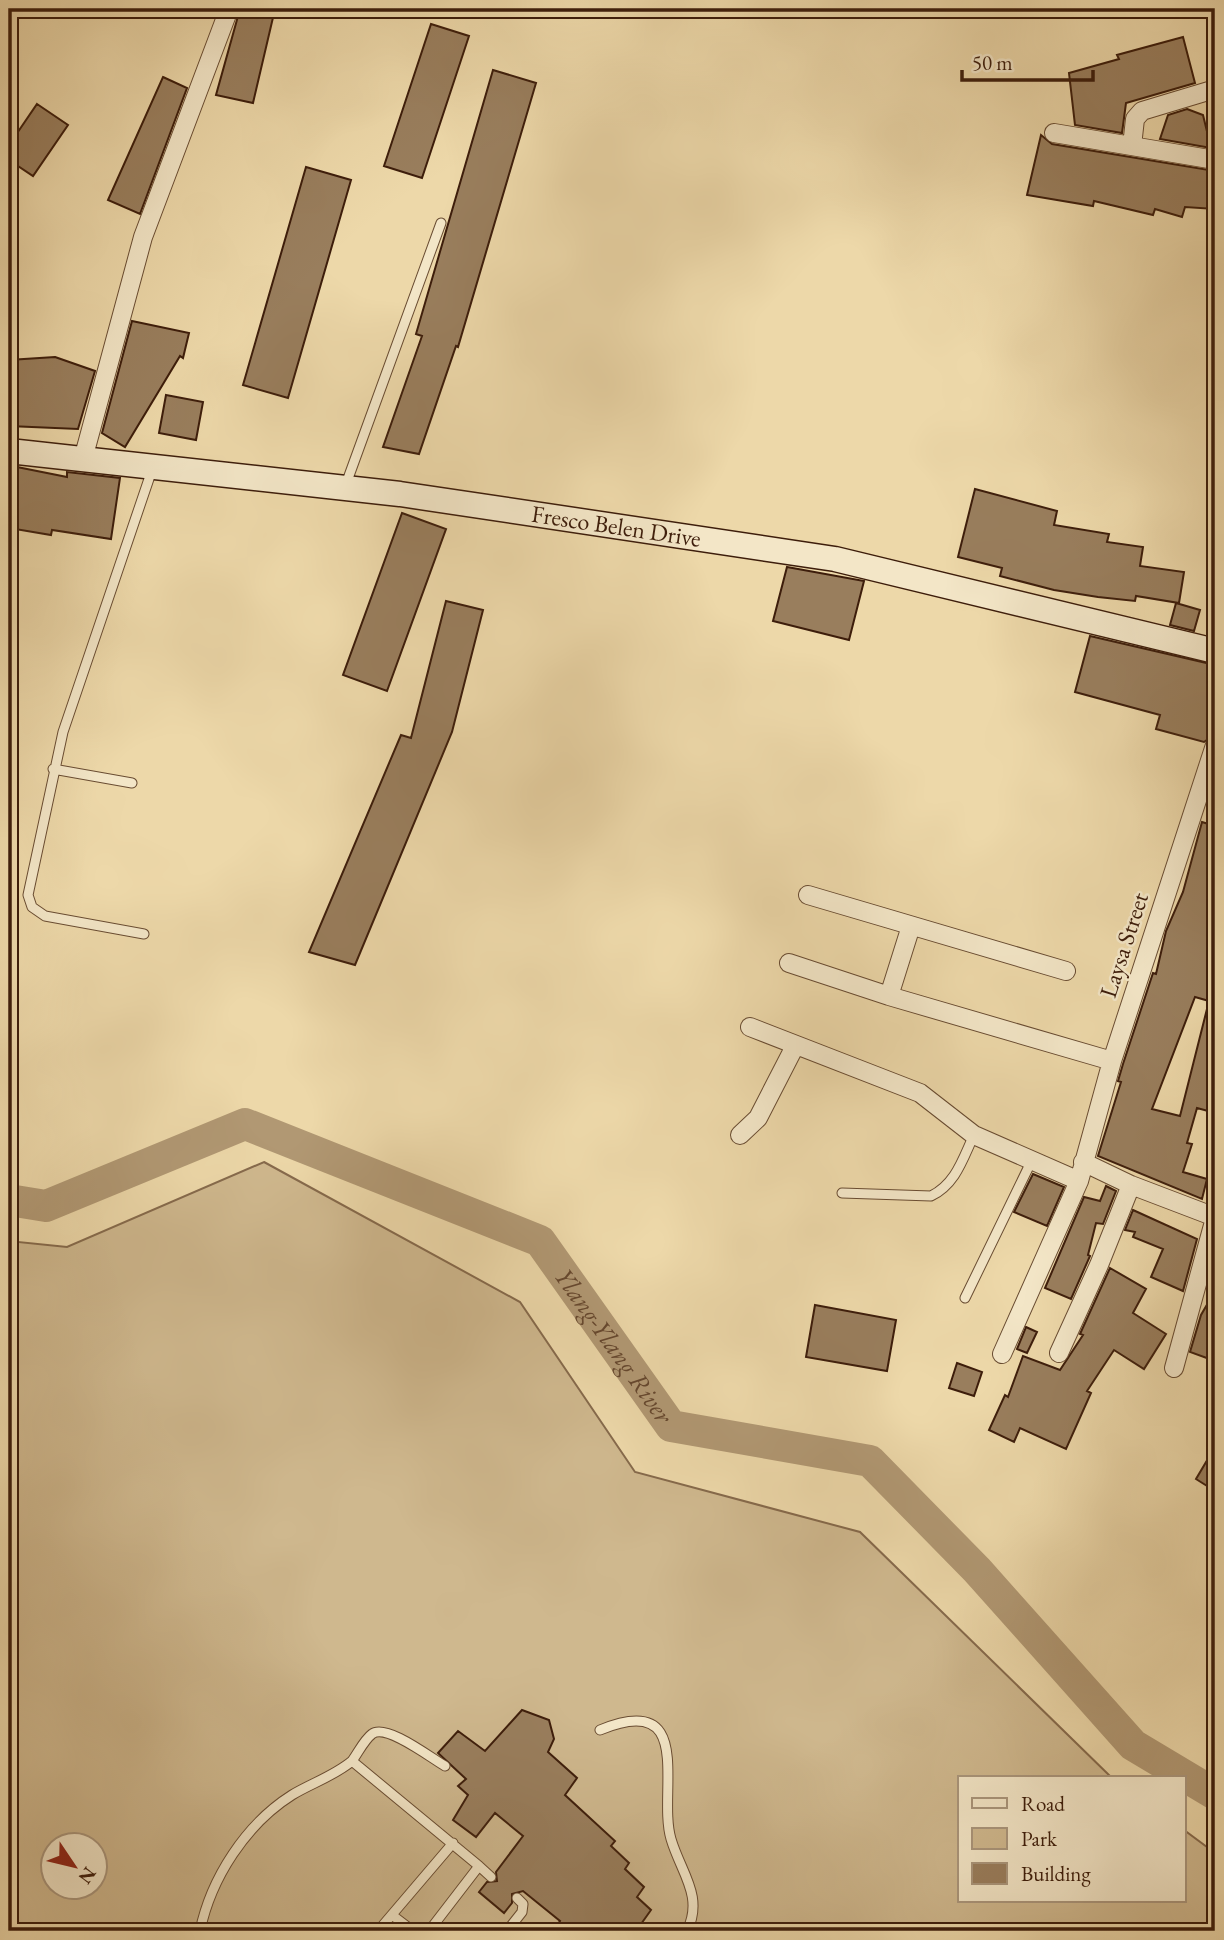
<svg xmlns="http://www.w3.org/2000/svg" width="1224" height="1940" viewBox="0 0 1224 1940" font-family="'EB Garamond',serif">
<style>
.green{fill:#cfb88e;stroke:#866a4c;stroke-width:2;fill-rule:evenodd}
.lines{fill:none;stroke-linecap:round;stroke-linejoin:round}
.stream{stroke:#836749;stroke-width:5}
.river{stroke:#b19873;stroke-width:32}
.building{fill:#997e5d;stroke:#3d1d0b;stroke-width:2;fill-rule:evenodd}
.lane-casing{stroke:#694c32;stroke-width:11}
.street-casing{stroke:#694c32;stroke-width:20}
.secondary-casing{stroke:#3d1d0b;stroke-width:27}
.lane{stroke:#f3e6c7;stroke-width:9}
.street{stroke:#f3e6c7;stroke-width:18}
.secondary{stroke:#f3e6c7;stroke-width:24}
.labels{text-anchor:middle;stroke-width:5;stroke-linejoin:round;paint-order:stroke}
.street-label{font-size:24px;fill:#3d1d0b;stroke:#f3e6c7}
.water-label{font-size:26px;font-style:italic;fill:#66482f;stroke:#f3e6c7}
</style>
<rect width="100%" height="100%" fill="#edd8a9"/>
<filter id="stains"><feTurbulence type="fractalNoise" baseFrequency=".00286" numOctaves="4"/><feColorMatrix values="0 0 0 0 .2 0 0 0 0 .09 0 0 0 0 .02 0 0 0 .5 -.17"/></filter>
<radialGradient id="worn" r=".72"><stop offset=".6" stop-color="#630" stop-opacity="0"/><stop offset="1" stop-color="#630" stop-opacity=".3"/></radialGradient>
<!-- green -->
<path class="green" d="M264,1162l256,140 115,170 225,60 251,245h-151v123h224v-70l31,23v78h-1206v-690l58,6zM52,1846h42v42h-42z"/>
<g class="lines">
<!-- stream -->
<path class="stream" d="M695,9h2"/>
<!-- river -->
<path class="river" id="s1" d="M9,1200l37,6 199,-82 295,117 131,185 199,35 107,109 156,175 82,49"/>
</g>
<!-- building -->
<path class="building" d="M240,9h35l-22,94 -37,-8z
M431,24l38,12 -47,142 -38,-12z
M1183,37l12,46 -69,20 -4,30 -47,-8 -6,-52 50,-14 -2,-4z
M493,70l43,13 -78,264 -2,-1 -37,108 -36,-7 39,-111 -6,-2z
M163,77l24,11 -47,126 -32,-14z
M37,104l31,21 -35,51 -24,-16v-15z
M1187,109l16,6 8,33 -51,-9 8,-24z
M1041,135l11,9 163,27v38l-30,-2 -3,10 -27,-8 -2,6 -59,-14 -1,5 -66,-11z
M306,167l45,13 -63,218 -45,-13z
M132,321l57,12 -6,25 -3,-2 -55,91 -23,-14z
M55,357l40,14 -17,58 -69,-3v-66z
M166,395l37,7 -7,38 -37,-7z
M12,466l55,11v-5l53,6 -9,61 -59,-9 -1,5 -42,-7z
M975,489l82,22 -3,14 55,9 -2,8 36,5 -3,19 44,6 -5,31 -43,-7 -1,5 -37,-4 -44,-7 -54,-14 2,-8 -44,-11z
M402,513l44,16 -59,162 -44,-16z
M787,567l77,14 -15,59 -76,-19z
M446,601l37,9 -31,122 -97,233 -46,-13 92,-217 10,3z
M1176,603l24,7 -6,21 -24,-6z
M1090,636l125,29v69l-11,8 -48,-13 4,-14 -85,-23z
M1202,822l13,4v143l-4,17 4,1v94l-7,30 -11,-3 -10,35 5,1 -9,28 24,7 -5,20 -104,-43 23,-74 -3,-1 5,-17 30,-91 3,1 10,-43 17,-39zM1195,997l14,4 -29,115 -28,-7z
M1033,1174l31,13 -17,39 -33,-14z
M1106,1186l10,5 -13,33 -7,-1 -8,32 2,1 -19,43 -26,-11 39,-91 16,4z
M1133,1210l64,29 -14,52 -32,-14 12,-28 -30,-12 2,-5 -10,-2z
M1110,1268l36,21 -13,24 33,21 -22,35 -30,-19 -27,41 4,2 -25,56 -46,-21 -6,14 -25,-12 16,-35 3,2 15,-41 37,14 23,-35 -3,-1z
M1215,1291v70l-25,-9 11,-37z
M815,1305l81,15 -9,51 -81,-14z
M1026,1327l11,5 -10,21 -10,-4z
M957,1363l25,9 -8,24 -25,-8z
M1215,1447v44l-19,-12z
M522,1710l27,10 5,19 -6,13 29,26 -12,17 50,46 -4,5 18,17 -4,6 19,18 -7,10 14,13 -15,21h-83l7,-10 -37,-30 -11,3v9l-8,10 -25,-21 8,-10 10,-1 -1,-9 27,-36 -28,-23 -19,24 -23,-17 15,-25 -10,-9 8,-7 -28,-26 20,-22 27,20z"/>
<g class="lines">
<defs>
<path id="lane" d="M346,484l95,-261
M53,769l79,14
M144,934l-99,-18 -13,-9 -4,-12 35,-163 89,-262
M842,1193l89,3c25,-12 32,-38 43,-61
M965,1298l67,-138
M600,1730c97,-40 57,62 71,109 10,34 33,57 16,92
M352,1761c6,-8 12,-21 20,-27 14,-11 59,24 73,32
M392,1915l21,16
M200,1931c11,-53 46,-107 92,-136 20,-12 42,-19 60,-34l127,105
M378,1931l75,-88
M429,1931l50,-65 12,11
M507,1931l15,-19 1,-8 -6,-6"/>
<path id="street" d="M1054,133l161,27
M1132,146l3,-27 7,-8 73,-22
M83,459l60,-222 86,-228
M808,895l258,76
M789,963l100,33 223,65
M889,996l22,-70
M750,1027l170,66 54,42 105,46
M740,1135l18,-17 37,-72
M1083,1162l48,23 84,32
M1059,1353l40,-88 32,-80
M1002,1354l77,-173 33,-120 103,-316
M1174,1368l41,-150"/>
<g id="secondary">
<path id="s2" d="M9,451l391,43 435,65 380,92"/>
</g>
</defs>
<!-- lane casing -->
<use href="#lane" class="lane-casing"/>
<!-- street casing -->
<use href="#street" class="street-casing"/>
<!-- secondary casing -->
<use href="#secondary" class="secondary-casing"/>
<!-- lane -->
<use href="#lane" class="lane"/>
<!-- street -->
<use href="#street" class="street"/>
<!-- secondary -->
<use href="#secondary" class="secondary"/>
</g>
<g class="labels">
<!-- street labels -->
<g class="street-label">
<text dy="8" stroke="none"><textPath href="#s2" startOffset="612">Fresco Belen Drive</textPath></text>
<text transform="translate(1124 945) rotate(-72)" y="8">Laysa Street</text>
</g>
<!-- water labels -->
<g class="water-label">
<text dy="9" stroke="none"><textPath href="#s1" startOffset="698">Ylang-Ylang River</textPath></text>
</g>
</g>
<!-- margin -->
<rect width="1224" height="1940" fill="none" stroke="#edd8a9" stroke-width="35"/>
<rect x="10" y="10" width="1203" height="1919" fill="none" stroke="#3d1d0b" stroke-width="3.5"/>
<rect x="18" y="18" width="1189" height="1905" fill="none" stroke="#3d1d0b" stroke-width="2"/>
<!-- legend -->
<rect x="958" y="1776" width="228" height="126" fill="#f3e6c7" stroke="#aa967c" stroke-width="2"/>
<rect x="972" y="1798" width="35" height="10" fill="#f3e6c7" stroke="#aa967c" stroke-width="2"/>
<text x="1021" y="1811" font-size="21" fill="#3d1d0b">Road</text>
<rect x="972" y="1828" width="35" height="21" fill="#cfb88e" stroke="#aa967c" stroke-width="2"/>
<text x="1021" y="1846" font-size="21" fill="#3d1d0b">Park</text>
<rect x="972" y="1863" width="35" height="21" fill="#997e5d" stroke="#aa967c" stroke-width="2"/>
<text x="1021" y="1881" font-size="21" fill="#3d1d0b">Building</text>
<!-- north arrow -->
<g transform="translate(74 1866) rotate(125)"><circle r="33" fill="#f3e6c7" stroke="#aa967c" stroke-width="2"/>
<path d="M0-5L12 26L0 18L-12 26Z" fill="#8f2418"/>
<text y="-10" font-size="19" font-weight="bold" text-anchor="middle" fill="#3d1d0b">N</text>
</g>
<!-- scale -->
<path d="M962 70v10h131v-10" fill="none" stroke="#3d1d0b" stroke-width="3.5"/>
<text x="972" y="70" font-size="21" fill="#3d1d0b" stroke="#f3e6c7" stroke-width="5" paint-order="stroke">50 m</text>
<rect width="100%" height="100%" filter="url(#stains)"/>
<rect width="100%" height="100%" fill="url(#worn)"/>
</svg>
